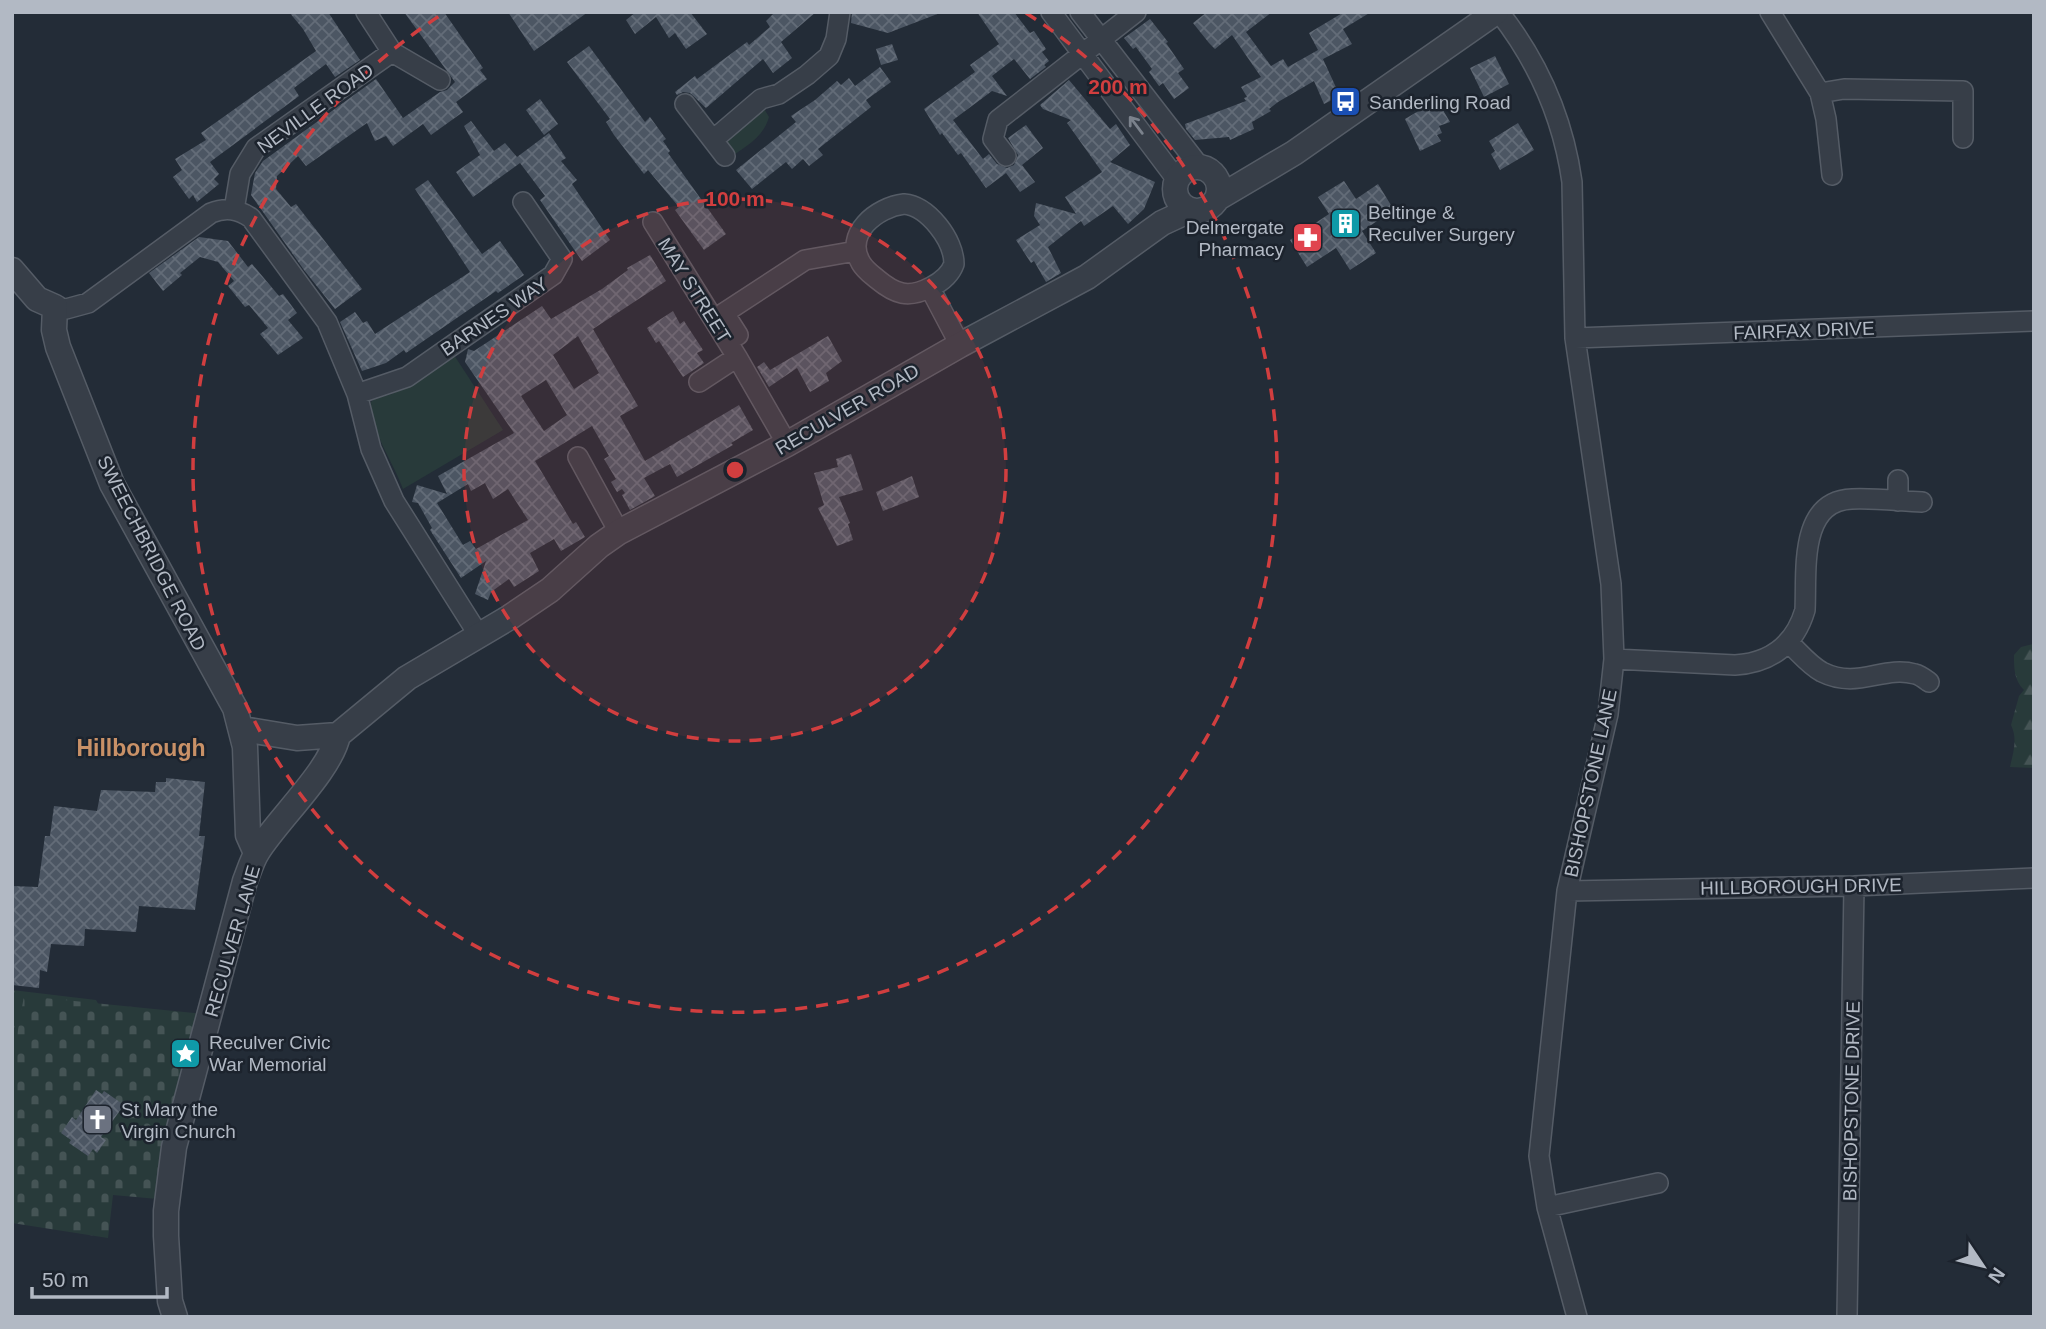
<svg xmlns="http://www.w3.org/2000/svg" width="2046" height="1329" viewBox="0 0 2046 1329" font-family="Helvetica,sans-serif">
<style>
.green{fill:#283a3a}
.forest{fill:url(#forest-firs)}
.cemetery{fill:url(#cemetery-stones)}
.building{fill:url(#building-cross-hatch);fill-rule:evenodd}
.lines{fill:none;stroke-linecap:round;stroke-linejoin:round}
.minor-casing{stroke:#555c66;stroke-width:22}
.tertiary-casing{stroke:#555c66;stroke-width:27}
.minor{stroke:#373e48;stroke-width:19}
.tertiary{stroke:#373e48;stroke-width:24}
.oneway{stroke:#7b828c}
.ring{fill:none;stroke:#d13e3f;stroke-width:3.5;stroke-dasharray:12 9}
.labels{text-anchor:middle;stroke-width:5;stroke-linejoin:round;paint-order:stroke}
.poi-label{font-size:19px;fill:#b2b9c4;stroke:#1c232d;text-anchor:start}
.street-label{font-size:19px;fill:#b2b9c4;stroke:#1c232d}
.quarter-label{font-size:23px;font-weight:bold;fill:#c99167;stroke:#1c232d}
.centre{fill:#d13e3f;stroke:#1c232d;stroke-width:3.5}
.ring-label{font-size:21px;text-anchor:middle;font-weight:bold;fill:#d13e3f;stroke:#1c232d;stroke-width:5;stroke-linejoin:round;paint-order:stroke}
</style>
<defs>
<pattern id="forest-firs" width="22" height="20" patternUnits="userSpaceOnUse" patternTransform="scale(1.75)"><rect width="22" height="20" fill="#283a3a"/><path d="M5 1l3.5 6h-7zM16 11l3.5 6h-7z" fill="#455455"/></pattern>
<pattern id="cemetery-stones" width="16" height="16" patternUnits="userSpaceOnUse" patternTransform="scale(1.75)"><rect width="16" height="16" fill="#283a3a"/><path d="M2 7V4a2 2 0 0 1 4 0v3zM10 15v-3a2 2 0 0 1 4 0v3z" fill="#455455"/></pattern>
<pattern id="building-cross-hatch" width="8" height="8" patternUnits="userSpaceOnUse" patternTransform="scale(1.75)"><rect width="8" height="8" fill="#4c5663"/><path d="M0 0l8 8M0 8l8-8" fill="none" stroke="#636c78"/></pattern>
</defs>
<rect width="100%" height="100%" fill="#232c37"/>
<!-- green -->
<path class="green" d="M763,107l6,10c-6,22 -26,31 -44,44l-4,-21z
M452,352l51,78 -100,59c-10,-28 -32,-56 -32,-87l3,-3 18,-5z"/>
<!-- forest -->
<path class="forest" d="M2034,638v130l-24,-1c3,-14 8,-28 1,-42l8,-29 5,-6c-10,-10 -10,-22 -10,-35l7,-8 12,-3z
M12,990l84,10 4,7 -88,68z"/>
<!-- cemetery -->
<path class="cemetery" d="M24,996l180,18 -46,185 -45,-4 -5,43 -96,-15v-159z"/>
<!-- building -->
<path class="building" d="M289,12h39l32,48 -25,17 -9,-13 -32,24 5,8 -89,66 9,12 -5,5 5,5 -22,18 -4,-7 -4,4 -16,-22 9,-7 -7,-11 31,-19 -5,-7 115,-82 -13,-22z
M404,12h40l39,56 -3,2 7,9 -31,23 7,10 -32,23 -8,-11 -30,22 -7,-10 -11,5 -8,-18 -61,43 -8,-10 -21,20 -1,13 15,18 5,-3 66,85 -27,20 -31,-39 -53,-75 4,-22 8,-12 113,-82 27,39 37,-26 7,-2 8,-8z
M508,12h80l-54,39z
M636,12h54l17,22 -21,15 -11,-16 -6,5 -13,-21 -21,17 -9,-14z
M775,12h41l-35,30 11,16 -19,15 -10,-14 -57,49 -16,-15 -7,-1 -6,3 -2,-3 20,-16 2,3 50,-37 2,3 21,-18 -4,-6z
M852,12h88v1l-52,20 -37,-10z
M977,12h37l16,21 4,-2 12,18 -4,3 7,9 -5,4 2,2 -16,12 -16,-20 -22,17 15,20 -15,-5 -39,29 30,39 6,-5 8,10 10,4 7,-3 4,-10 -10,-17 18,-13 17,23 -21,17 13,17 -15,10 -14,-19 -20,15 -25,-35 -3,2 -16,-22 -2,2 -16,-26 51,-37 -5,-7 29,-21z
M1207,12h65l-26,20 25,34 12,-7 5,8 30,-17 -9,-17 35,-21h27l-28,17 9,15 -29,15 -1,-2 18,39 -16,8 -10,-23 -36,21 -9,7 2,2 -19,11 2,7 -24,11 -1,-3 -34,3 -9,-11 -1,-5 61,-23 -2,-3 3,-1 -6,-10 20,-10 -29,-42 -17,14 -6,-6 -16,-20z
M1150,19l18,23 -2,1 18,26 -6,4 11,15 -15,11 -11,-16 -4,3 -10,-14 3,-3 -16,-22 -3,2 -9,-11z
M892,44l6,16 -17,5 -5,-16z
M589,46l56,76 5,-5 16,22 -3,2 7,10 -2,2 58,81 -22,16 -29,-40 4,-3 -31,-37 -4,4 -30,-39 -8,-13 4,-3 -43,-57z
M1495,56l14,28 -25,13 -14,-29z
M880,67l11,15 -25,18 5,7 -53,42 5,6 -14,11 -6,-7 -11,10 -6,-7 -34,27 -16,-19 60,-48 -5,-6 24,-16 22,-19 4,4 8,-7 6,8z
M1069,80l41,49 6,-5 14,21 -20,17 45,20 -11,27 -16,15 -15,-18 -29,20 -3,-5 -33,26 13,26 -15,9 -12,-21 -3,2 -15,-23 24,-15 -6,-9 2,-13 40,11 -11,-17 37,-25 -35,-49 4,-3 -28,-11 -3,-4z
M540,99l18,25 -14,11 -18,-25z
M1437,100l13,22 -11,4 3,7 -5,2 4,6 -21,10 -15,-32z
M471,121l23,30 11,-8 12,14 32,-24 17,25 -5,3 16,19 -5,4 38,56 -28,21 -42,-61 5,-4 -25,-33 -47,34 -17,-25 24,-17 -16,-29z
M1518,123l16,27 -34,20 -9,-16 4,-3 -6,-10z
M428,180l54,74 18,-13 24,34 -26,18 -2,-2 -90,62 -2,-3 -18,13 -24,8 -22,-49 15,-10 8,11 4,-2 8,13 95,-62 -55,-83z
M1344,181l12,18 22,-15 16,26 -32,21 14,22 -26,17 -14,-22 -29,19 -17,-27 39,-26 -11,-17z
M199,237l29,4 20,26 4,-3 27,32 4,-2 14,19 -9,7 15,18 -25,17 -18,-21 8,-6 -19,-23 -4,2 -17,-21 6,-5 -16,-19 -18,-5 -20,16 2,2 -19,16 -14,-18z
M650,255l16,26 -73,48 45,77 -18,10 25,45 94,-56 14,25 -22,13 2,2 -56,32 -7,-13 -26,14 11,18 -25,14 -8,-15 3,-2 -3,-4 -5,3 -6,-10 5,-3 -12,-20 5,-3 -17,-30 -57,35 38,63 3,-2 9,15 -24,14 -7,-12 -24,14 9,18 -25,16 -5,-8 -18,13 -3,8 -13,-6 11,-33 -25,17 -31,-48 2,-2 -14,-25 -6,-1 5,-17 30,9 -9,-18 76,-43 -49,-71 3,-13 6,2 68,-45 9,13 51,-30 26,-19 -1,-2zM578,336l21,37 -25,16 -21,-34zM546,380l21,35 -23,16 -23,-35zM485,483l8,16 15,-10 20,31 -52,29 -6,-8 -7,4 -26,-42 31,-19 3,7z
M673,311l7,13 4,-3 19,29 -6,3 7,10 -21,14 -24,-36 -3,2 -9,-15z
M828,336l14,25 -16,12 3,8 -19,11 -13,-24 -28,19 -12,-20 7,-5 6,8z
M851,454l12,36 -24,7 11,26 -2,1 5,16 -16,6 -19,-38 6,-3 -10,-32 24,-6 -2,-8z
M912,476l7,21 -36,14 -7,-19z
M166,778l39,4 -6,54h6l-10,74 -56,-4 -3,26 -51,-3 -1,17 -33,-2 -4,28 -7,-2 -1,18 -27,-3v-99l26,1 7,-51h5l4,-30 43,5 4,-21 54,2 1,-10h10z
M96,1090l6,4 2,-3 20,14 -23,32 5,3 -9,13 -4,-4 -5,7 -19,-13 2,-3 -10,-7 11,-16 4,3z"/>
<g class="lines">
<defs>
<path id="minor" d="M366,12l26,40 48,28
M1051,12l126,168
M1080,12l120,155
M1499,12c40,51 64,106 73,170l3,156 36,246 3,75 -6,55 -41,177 -28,265 8,51 30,110
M1770,12l50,81 6,26 6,56
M1820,93l24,-4 119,2v47
M685,104l40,52
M713,140l48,-41 18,-5 28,-19 22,-19 7,-17 4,-27
M1006,156l-13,-17 5,-19 138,-108
M904,204c24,2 50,36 50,60 -4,11 -13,18 -23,23 -23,12 -36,7 -54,-8 -6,-5 -12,-9 -16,-16 -18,-29 16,-56 43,-59z
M234,210l6,-36 16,-26 136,-96
M653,222l84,135 50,87
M930,288l30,57
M55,307l11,2 22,-6 123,-90c15,-6 27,-4 40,5l76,104 30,72 14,55 23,52 84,133
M738,335l-14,-22 81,-53 51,-9
M1575,338l459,-17
M699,382l38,-25
M357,394l50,-17 146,-102 9,-16 -39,-57
M578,457l41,75
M1898,501v-21
M1788,642c11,10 21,23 34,30 36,18 61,-7 93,2 5,1 10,5 14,8
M1614,659l121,6c36,-2 60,-21 70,-55 2,-38 -7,-109 47,-111 23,-1 47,2 70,3
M1567,891l287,-5 180,-8
M1547,1207l111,-24
M1847,1317l7,-431"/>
<path id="tertiary" d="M1175 189a22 22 0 1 1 44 0a22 22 0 1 1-44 0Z
M1218,198l76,-45 202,-141
M12,270l25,29 18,8 -1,23 4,17 54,137 123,224 10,39 3,88 8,18
M242,729l55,9 41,-3 69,-57 103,-61 40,-27 49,-44 20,-14 168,-88 173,-99 127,-68 75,-54 28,-13
M175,1317l-5,-16 -4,-65v-25l8,-64 71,-266c4,-10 7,-21 13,-30 21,-33 73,-81 80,-116"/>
</defs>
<!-- minor casing -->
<use href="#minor" class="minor-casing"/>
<!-- tertiary casing -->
<use href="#tertiary" class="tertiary-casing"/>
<!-- minor -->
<use href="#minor" class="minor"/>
<!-- tertiary -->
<use href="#tertiary" class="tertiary"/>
</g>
<!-- one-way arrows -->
<defs><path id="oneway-shaft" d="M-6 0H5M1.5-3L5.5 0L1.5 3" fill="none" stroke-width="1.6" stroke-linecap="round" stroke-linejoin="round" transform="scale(1.75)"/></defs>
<use class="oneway" href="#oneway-shaft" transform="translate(1136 125) rotate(-127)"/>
<!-- distance rings -->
<circle cx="735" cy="470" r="271" fill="#d13e3f" fill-opacity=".12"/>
<g class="ring">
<circle cx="735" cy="470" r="271"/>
<path d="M1026 13A542 542 0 1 1 444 13"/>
</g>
<!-- icons -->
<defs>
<symbol id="bus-square" viewBox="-11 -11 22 22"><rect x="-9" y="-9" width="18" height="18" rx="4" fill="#1a4fb4" stroke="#1c232d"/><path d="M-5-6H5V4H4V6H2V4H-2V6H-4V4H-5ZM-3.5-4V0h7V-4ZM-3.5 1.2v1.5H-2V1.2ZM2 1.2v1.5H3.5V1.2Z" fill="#fff"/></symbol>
<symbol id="building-square" viewBox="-11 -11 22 22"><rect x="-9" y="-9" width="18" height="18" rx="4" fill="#0f9aa8" stroke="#1c232d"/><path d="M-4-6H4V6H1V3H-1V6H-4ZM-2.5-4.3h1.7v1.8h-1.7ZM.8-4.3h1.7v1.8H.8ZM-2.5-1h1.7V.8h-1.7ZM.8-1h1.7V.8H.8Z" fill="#fff"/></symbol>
<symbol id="pharmacy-square" viewBox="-11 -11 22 22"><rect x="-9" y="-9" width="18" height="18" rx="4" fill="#e0444e" stroke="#1c232d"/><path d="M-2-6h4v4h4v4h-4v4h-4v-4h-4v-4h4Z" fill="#fff"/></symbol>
<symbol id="sight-square" viewBox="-11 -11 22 22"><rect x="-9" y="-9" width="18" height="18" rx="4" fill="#0f9aa8" stroke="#1c232d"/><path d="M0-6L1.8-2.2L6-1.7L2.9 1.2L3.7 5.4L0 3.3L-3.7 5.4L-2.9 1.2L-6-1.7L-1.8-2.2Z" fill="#fff"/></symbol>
<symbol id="church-square" viewBox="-11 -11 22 22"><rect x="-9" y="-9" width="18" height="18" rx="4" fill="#6b7280" stroke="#1c232d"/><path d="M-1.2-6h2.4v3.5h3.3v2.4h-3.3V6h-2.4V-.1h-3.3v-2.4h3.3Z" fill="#fff"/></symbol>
</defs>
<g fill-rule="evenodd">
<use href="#bus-square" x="1328" y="84" width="35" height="35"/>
<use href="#building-square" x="1328" y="206" width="35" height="35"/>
<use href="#pharmacy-square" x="1290" y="220" width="35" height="35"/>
<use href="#sight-square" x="168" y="1036" width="35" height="35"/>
<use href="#church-square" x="80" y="1102" width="35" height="35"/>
</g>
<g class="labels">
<!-- poi labels -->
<g class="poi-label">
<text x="1369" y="109">Sanderling Road</text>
<text x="1368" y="219">Beltinge &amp;<tspan x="1368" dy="22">Reculver Surgery</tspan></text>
<text x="1284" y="234" text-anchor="end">Delmergate<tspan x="1284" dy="22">Pharmacy</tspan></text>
<text x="209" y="1049">Reculver Civic<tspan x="209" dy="22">War Memorial</tspan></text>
<text x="121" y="1116">St Mary the<tspan x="121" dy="22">Virgin Church</tspan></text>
</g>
<!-- street labels -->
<g class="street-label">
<text transform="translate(315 108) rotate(-36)" y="7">NEVILLE ROAD</text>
<text transform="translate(695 290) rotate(58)" y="7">MAY STREET</text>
<text transform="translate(494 316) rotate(-34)" y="7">BARNES WAY</text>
<text transform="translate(1804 330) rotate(-2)" y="7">FAIRFAX DRIVE</text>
<text transform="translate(847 409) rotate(-30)" y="7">RECULVER ROAD</text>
<text transform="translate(152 553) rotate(63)" y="7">SWEECHBRIDGE ROAD</text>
<text transform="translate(1590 783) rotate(-78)" y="7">BISHOPSTONE LANE</text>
<text transform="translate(1801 886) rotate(-1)" y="7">HILLBOROUGH DRIVE</text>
<text transform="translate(232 941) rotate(-74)" y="7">RECULVER LANE</text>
<text transform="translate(1851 1101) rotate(-89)" y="7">BISHOPSTONE DRIVE</text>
</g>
<!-- quarter labels -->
<g class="quarter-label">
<text x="141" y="756">Hillborough</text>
</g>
</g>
<circle cx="735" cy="470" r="10" class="centre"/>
<g class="ring-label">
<text x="1118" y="94">200 m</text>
<text x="735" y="206">100 m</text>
</g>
<!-- border -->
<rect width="2046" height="1329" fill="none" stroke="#b2b9c4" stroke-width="28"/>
<!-- north arrow -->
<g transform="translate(1983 1266) rotate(125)" stroke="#1c232d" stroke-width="5" paint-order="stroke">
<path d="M0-5L12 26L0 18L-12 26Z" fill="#b2b9c4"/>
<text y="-10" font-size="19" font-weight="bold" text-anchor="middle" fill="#b2b9c4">N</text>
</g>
<!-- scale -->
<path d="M32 1287v10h135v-10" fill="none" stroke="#b2b9c4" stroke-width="3.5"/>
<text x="42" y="1287" font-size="21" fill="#b2b9c4" stroke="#1c232d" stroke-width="5" paint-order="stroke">50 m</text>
</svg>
